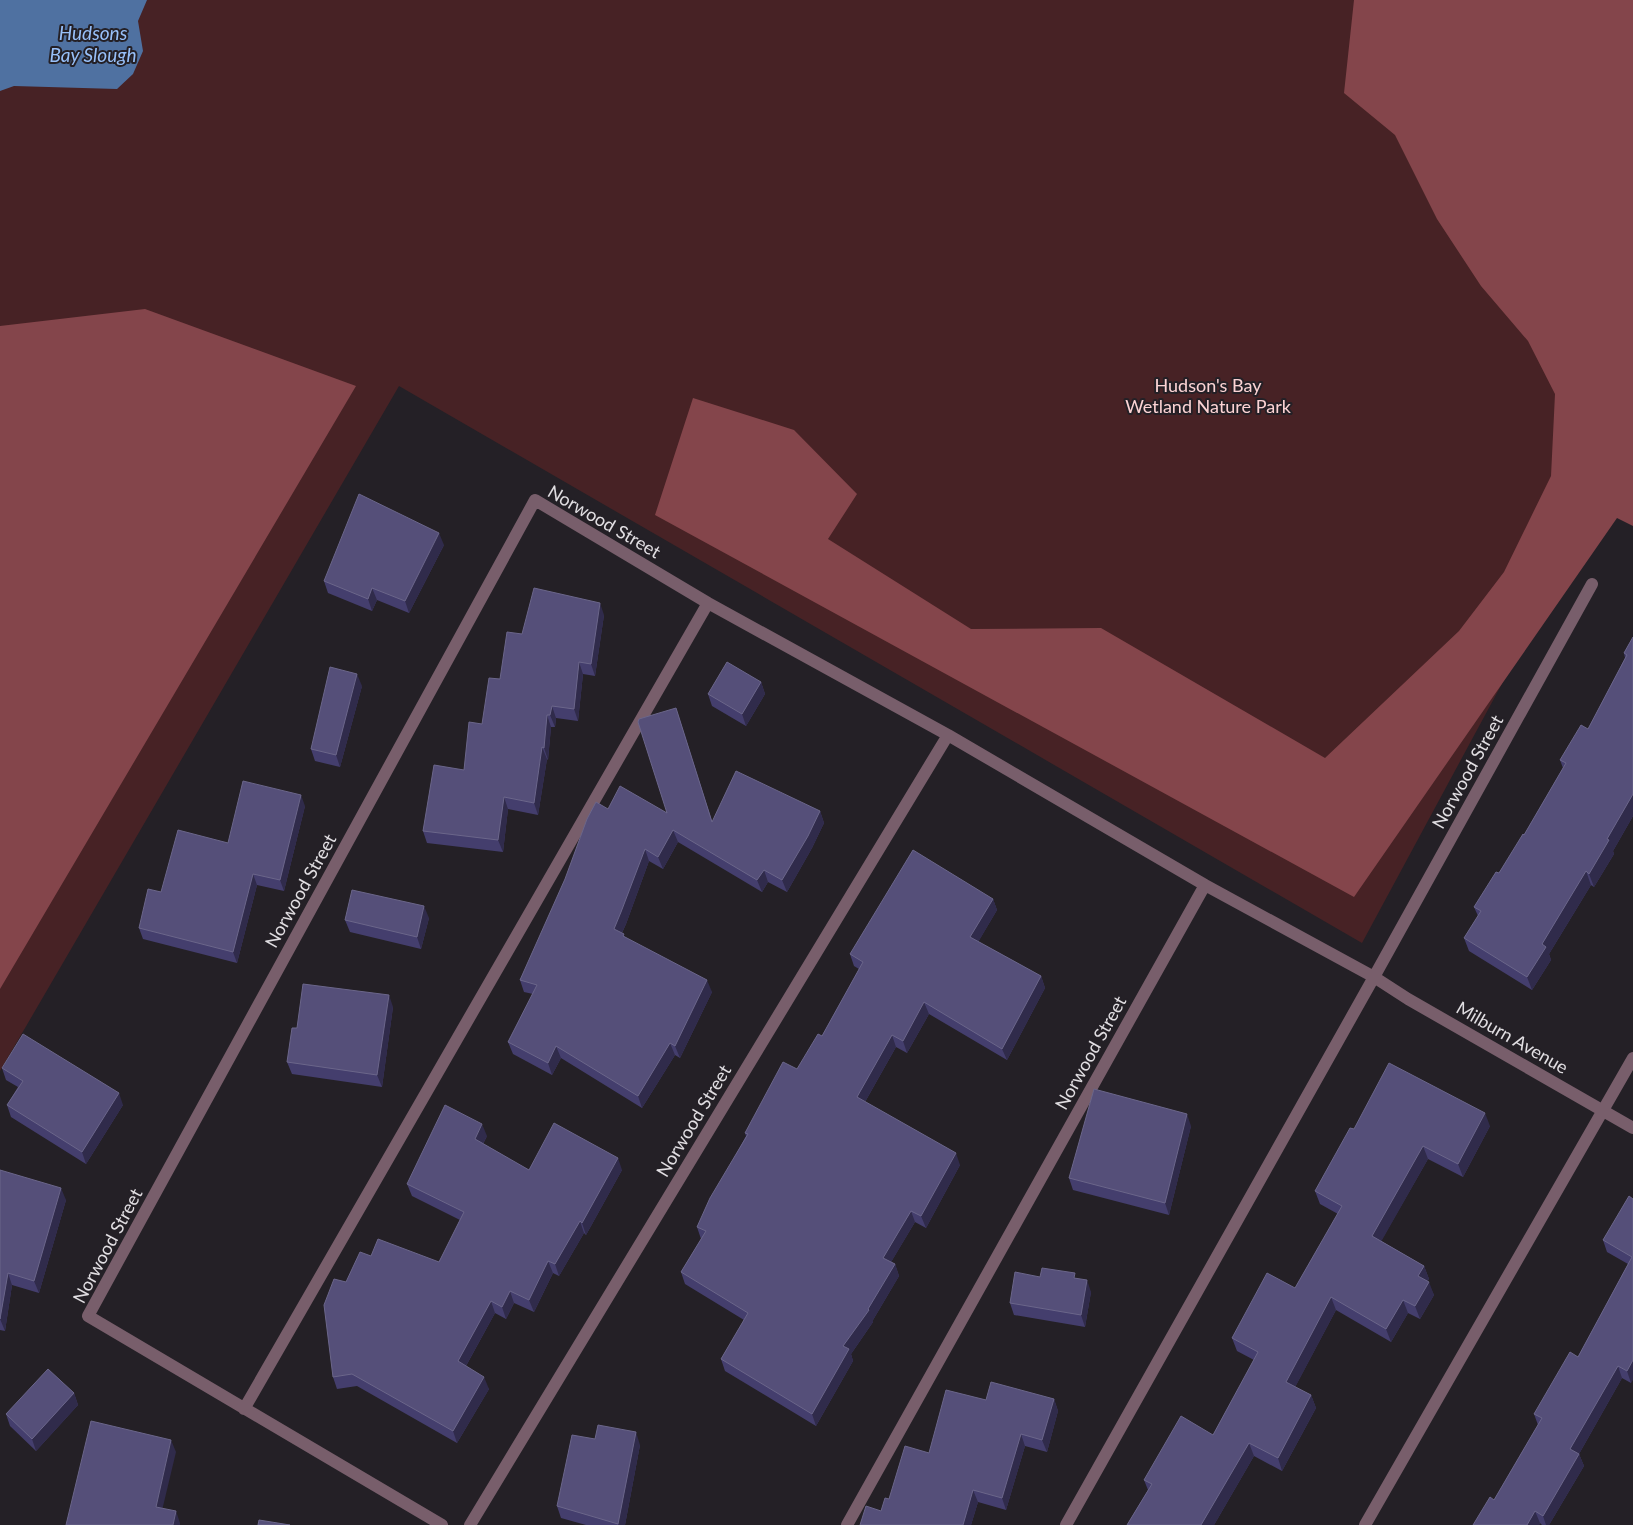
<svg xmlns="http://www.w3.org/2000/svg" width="1633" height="1525" viewBox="0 0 1633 1525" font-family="Lato,sans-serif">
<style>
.green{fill:#472225}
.forest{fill:#84454b}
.water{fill:#4f71a1}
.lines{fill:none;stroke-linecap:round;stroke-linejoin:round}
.minor{stroke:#785e6b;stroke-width:12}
.wall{fill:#443e6d}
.shaded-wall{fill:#302b4b}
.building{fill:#554f79;stroke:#6b668a}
.labels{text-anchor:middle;stroke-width:4;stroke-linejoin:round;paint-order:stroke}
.park-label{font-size:18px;fill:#fcd3d4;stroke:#242026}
.street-label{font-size:18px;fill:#e1dee2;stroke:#242026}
.water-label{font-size:19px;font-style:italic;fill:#98c0f9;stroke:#242026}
</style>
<rect width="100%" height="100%" fill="#242026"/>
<!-- green -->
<path class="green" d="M0,0h1633v441l-271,502 -963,-557 -399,685z"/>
<!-- forest -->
<path class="forest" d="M1354,0h279v526l-16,-8 -263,379 -699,-382 38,-117 101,32 63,64 -29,45 143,90 130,-1 224,130 134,-127 45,-59 47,-96 4,-82 -27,-53 -47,-55 -44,-67 -42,-84 -51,-42z
M145,309l211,77 -356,603v-663z"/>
<!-- water -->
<path class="water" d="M0,0h147l-9,21 5,30 -10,23 -16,15 -103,-3 -14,5z"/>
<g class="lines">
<!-- minor -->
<path class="minor" d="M244,1409l464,-806
M442,1525l-354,-209 447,-816 173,103 240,132 257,150 169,92 34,22 225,129
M470,1525l478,-790
M847,1525l358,-640
M1066,1525l308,-548 218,-393
M1365,1525l268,-467"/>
</g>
<!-- wall -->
<path class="wall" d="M444,545l-35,68 -32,-13 -5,11 -44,-18 -4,-12z
M604,615l-9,61 -12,-2 -5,47 -22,-3 -1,9h-4l-3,33 -1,-1 -9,56 -30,-6 -5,43 -76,-9 -4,-12 41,-61 36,-91 22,-45z
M1633,637v179l-20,35 1,3 -20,33 -3,-2 -42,69 2,6 -19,30 -63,-39 -5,-13 14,-22 -4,-9 25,-34 25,-38 39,-67 -3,-8 28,-31 37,-71 -1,-5z
M761,682l4,12 -19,32 -34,-20 -4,-12z
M362,686l-22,81 -25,-6 -4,-12z
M676,708l36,113 108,-10 4,12 -12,25 -25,44 -19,-10 -6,10 -84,-50 -15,27 -14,-8 -23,63 -4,9 3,4 87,55 -32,66 -5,-3 -33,53 -81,-50 -9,17 -39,-21 -5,-12 25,-48 -9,-2 -4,-12 88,-171 59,4z
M305,806l-21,85 -27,-6 -20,78 -94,-24 -4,-11 22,-36 67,-49z
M993,899l4,11 -19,32 63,34 4,12 -38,72 -78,-46 -22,39 -11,-6 -31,55 95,63 -34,63 -11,-6 -24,40 4,2 4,12 -26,44v2l-22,32 2,7 -37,65 -91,-55 -4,-12 23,-39 -59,-36 -4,-12 20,-33 -4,-12 49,-91 -1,-3 52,-64 25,-33 37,-67 -5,-3 -4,-12z
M429,918l-8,31 -71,-17 -5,-12z
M393,1007l-11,80 -90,-13 -5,-12 10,-34z
M2,1068l121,37 -37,59 -75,-47 -4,-12 11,-18 -12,-7z
M1191,1126l-22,89 -96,-25 -4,-12z
M1490,1126l-27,51 -35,-18 -47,82 43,25 5,13 -2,2 7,14 -14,24 -12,-6 -17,29 -55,-32 -41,77 16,8 5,13 -34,63 -28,-15 -40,69h-87l21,-35 -4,-10 69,-45 41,-75 -17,-9 -5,-13 63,-50 43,-74 -18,-10 -5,-13 39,-62z
M487,1136l-4,8 46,26h93l-36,65 -2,-2 -25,43 -6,-3 -19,39 -20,-9 -8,16 -11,-6 -29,53 23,23 -32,54 -100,-57 -20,3 -4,-12 13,-95 25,-26 68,6 21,-42 -48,-24 -5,-12z
M0,1170l66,30 -27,93 -27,-8 -7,46 -5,-1z
M1633,1199l-2,184 -9,-5 -43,76 5,12 -35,59h-7l-2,-2 -1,2h-66l21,-25 44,-75 -4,-11 44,-57 50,-93 -21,-12 -4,-12z
M1040,1277l37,1 14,14 -6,35 -71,-12 -4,-12z
M74,1393l4,12 -42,46 -26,-25 -4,-12z
M1054,1399l4,12 -11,41 -22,-6 -19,64 -28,-8 -7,23h-111l21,-14 8,-12 40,-46 57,-53z
M595,1439l45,6 -15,80h-39l-25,-7 -4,-12z"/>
<!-- shaded-wall -->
<path class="shaded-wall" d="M439,533l5,12 -35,68 -4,-12z
M372,588l5,12 -5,11 -4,-12z
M600,603l4,12 -9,61 -4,-12z
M579,662l4,12 -5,47 -4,-12z
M357,674l5,12 -22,81 -4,-12z
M761,682l4,12 -19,32 -4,-12z
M552,706l4,12 -1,9 -5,-12z
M676,708l4,12 36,114 -4,-12z
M547,715l4,12 -3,33 -4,-12z
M542,747l5,12 -9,56 -4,-12z
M1633,794v22l-20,35 1,3 -20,33 -5,-13 18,-35z
M301,795l4,11 -21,85 -4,-11z
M504,797l4,12 -5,43 -5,-12z
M820,811l4,12 -12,25 -25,44 -5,-12z
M673,830l5,12 -15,27 -5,-12z
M645,849l4,12 -23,63 -8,17 -4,-12z
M764,870l4,12 -6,10 -5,-12z
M1586,871l5,14 -42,69 2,6 -19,30 -5,-13 15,-33z
M253,874l4,11 -20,78 -4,-11z
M993,899l4,11 -23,39 -4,-12z
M424,906l5,12 -8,31 -4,-12z
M1041,976l4,12 -38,72 -5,-11z
M707,980l5,12 -32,66 -5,-12z
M389,995l4,12 -11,80 -5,-12z
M924,1002l5,12 -22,39 -4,-12z
M892,1035l4,12 -35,62 -4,-12z
M670,1043l5,12 -33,53 -4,-12z
M556,1046l5,12 -9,17 -4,-12z
M119,1093l4,12 -37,59 -4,-12z
M1485,1113l5,13 -27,51 -5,-13z
M1187,1114l4,12 -22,89 -4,-12z
M482,1124l5,12 -8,15 -4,-12z
M1423,1146l5,13 -51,90 -5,-13z
M956,1153l4,12 -34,63 -5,-12z
M618,1158l4,12 -36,65 -4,-12z
M61,1188l5,12 -27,93 -5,-12z
M911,1211l4,11 -28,47 -4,-11z
M580,1221l4,12 -25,43 -4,-12z
M548,1261l5,12 -19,39 -5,-12z
M895,1264l4,12 -26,44v2l-22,32 2,7 -37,65 -4,-12 31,-68 25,-37z
M1424,1266l5,13 -6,10 -5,-13z
M8,1273l4,12 -7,46 -5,-12z
M1087,1280l4,12 -6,35 -4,-12z
M1429,1282l5,13 -14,24 -5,-13z
M510,1291l4,12 -8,16 -4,-12z
M1331,1297l5,13 -45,85 -5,-13z
M1403,1300l5,13 -17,29 -5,-13z
M491,1301l4,12 -33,60 -4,-12z
M1633,1360v20l-2,3 -4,-12z
M1618,1366l4,12 -47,83 -5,-12z
M484,1377l5,12 -32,54 -4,-12z
M74,1393l4,12 -42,46 -4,-12z
M1311,1395l5,13 -34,63 -4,-13z
M1054,1399l4,12 -11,41 -5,-12z
M636,1432l4,13 -15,80h-6l-1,-1z
M1021,1434l4,12 -19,64 -4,-12z
M171,1440l5,12 -16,67 -4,-12z
M1249,1443l5,13 -40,69h-13z
M1579,1454l5,12 -35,59h-3l-3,-9z
M973,1490l5,12 -7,23h-8z
M176,1511l4,12v2h-7z
M1535,1511l5,12 -1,2h-12z"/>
<!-- building -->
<path class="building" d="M359,494l80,39 -34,68 -33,-13 -4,11 -44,-18z
M534,588l66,15 -9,61 -12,-2 -5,47 -22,-3 -2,9h-3l-3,33 -2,-1 -8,56 -30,-6 -6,43 -75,-9 11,-66 30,5 5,-48 13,2 7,-46 11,1 7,-47 15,2z
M1633,637v157l-26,45 2,1 -20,34 -3,-3 -44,73 4,3 -19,30 -63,-39 17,-27 -7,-4 22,-35 3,1 24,-39 1,1 42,-72 -6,-3 21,-35 7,4 39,-74 -3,-2z
M727,662l34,20 -19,32 -34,-20z
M330,667l27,7 -21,81 -25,-6z
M676,708l36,114 24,-51 84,40 -12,25 -26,44 -18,-10 -7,10 -84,-50 -15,27 -13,-8 -24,63 -7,17 10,5 -1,2 84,44 -32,66 -5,-3 -32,53 -82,-50 -8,17 -40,-21 29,-57 -17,-5 45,-101 22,-60 9,-17 12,7 12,-23 47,27 -29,-91 1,-3z
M243,781l58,14 -21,85 -27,-6 -20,78 -94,-24 9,-39 13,3 17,-62 50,13z
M913,850l80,49 -23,38 71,39 -39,73 -78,-47 -21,39 -11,-6 -35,62 99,56 -35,63 -10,-5 -28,47 12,6 -27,45 1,1 -26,36 6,3 -37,65 -91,-55 27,-46 -67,-41 25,-41 -9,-4 13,-29 38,-64 -3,-1 38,-71 14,7 21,-35 4,2 41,-74 -13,-8z
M352,890l72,16 -7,31 -72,-17z
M303,984l86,11 -12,80 -90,-13 5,-34h5z
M23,1034l96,59 -37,59 -75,-47 16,-24 -21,-13z
M1389,1063l96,50 -27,51 -35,-18 -51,90 52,30 -6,10 11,6 -14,24 -12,-6 -17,29 -55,-32 -45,85 25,13 -33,63 -29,-15 -48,82h-74l25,-41 -8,-4 37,-64 32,19 45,-83 -26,-14 35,-65 28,15 47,-82 -27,-15 35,-63 4,1z
M1094,1089l93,25 -22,89 -96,-25z
M445,1105l37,19 -7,15 54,31 25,-47 64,35 -36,65 -2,-2 -25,43 -7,-3 -19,39 -19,-9 -8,16 -11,-6 -33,60 26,16 -31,54 -101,-57 -19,3 -9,-72 10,-26 12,3 14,-30 11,4 7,-17 61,23 25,-50 -57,-28z
M0,1170l61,18 -27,93 -26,-8 -8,46z
M1629,1196l4,3v161l-6,11 -9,-5 -48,83 9,5 -36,62 -8,-5 -8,14h-54l17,-28 4,3 48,-82 -8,-4 36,-62 8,5 54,-100 -29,-17z
M1042,1268l33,5 -1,5 13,2 -6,35 -71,-12 5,-31 25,5z
M48,1369l26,24 -42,46 -26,-25z
M991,1382l63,17 -12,41 -21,-6 -19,64 -29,-8 -10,35h-103l6,-19 15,5 4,-13 4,1 16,-53 24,7 17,-63 40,10z
M91,1421l80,19 -15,67 20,4 -3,14h-107z
M598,1425l38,7 -18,92 -61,-18 15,-71 23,4z
M259,1520l31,5h-32z"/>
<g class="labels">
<!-- park labels -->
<g class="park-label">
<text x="1208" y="392">Hudson's Bay<tspan x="1208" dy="21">Wetland Nature Park</tspan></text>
</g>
<!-- street labels -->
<g class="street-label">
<text transform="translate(604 522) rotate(30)" y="6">Norwood Street</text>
<text transform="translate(1468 772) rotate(-61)" y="6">Norwood Street</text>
<text transform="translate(301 891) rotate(-61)" y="6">Norwood Street</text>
<text transform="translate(1512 1038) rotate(30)" y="6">Milburn Avenue</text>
<text transform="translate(1091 1053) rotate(-61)" y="6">Norwood Street</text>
<text transform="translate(694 1121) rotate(-59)" y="6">Norwood Street</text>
<text transform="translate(108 1246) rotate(-62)" y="6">Norwood Street</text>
</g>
<!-- water labels -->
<g class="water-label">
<text x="93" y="40">Hudsons<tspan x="93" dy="22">Bay Slough</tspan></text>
</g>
</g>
</svg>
